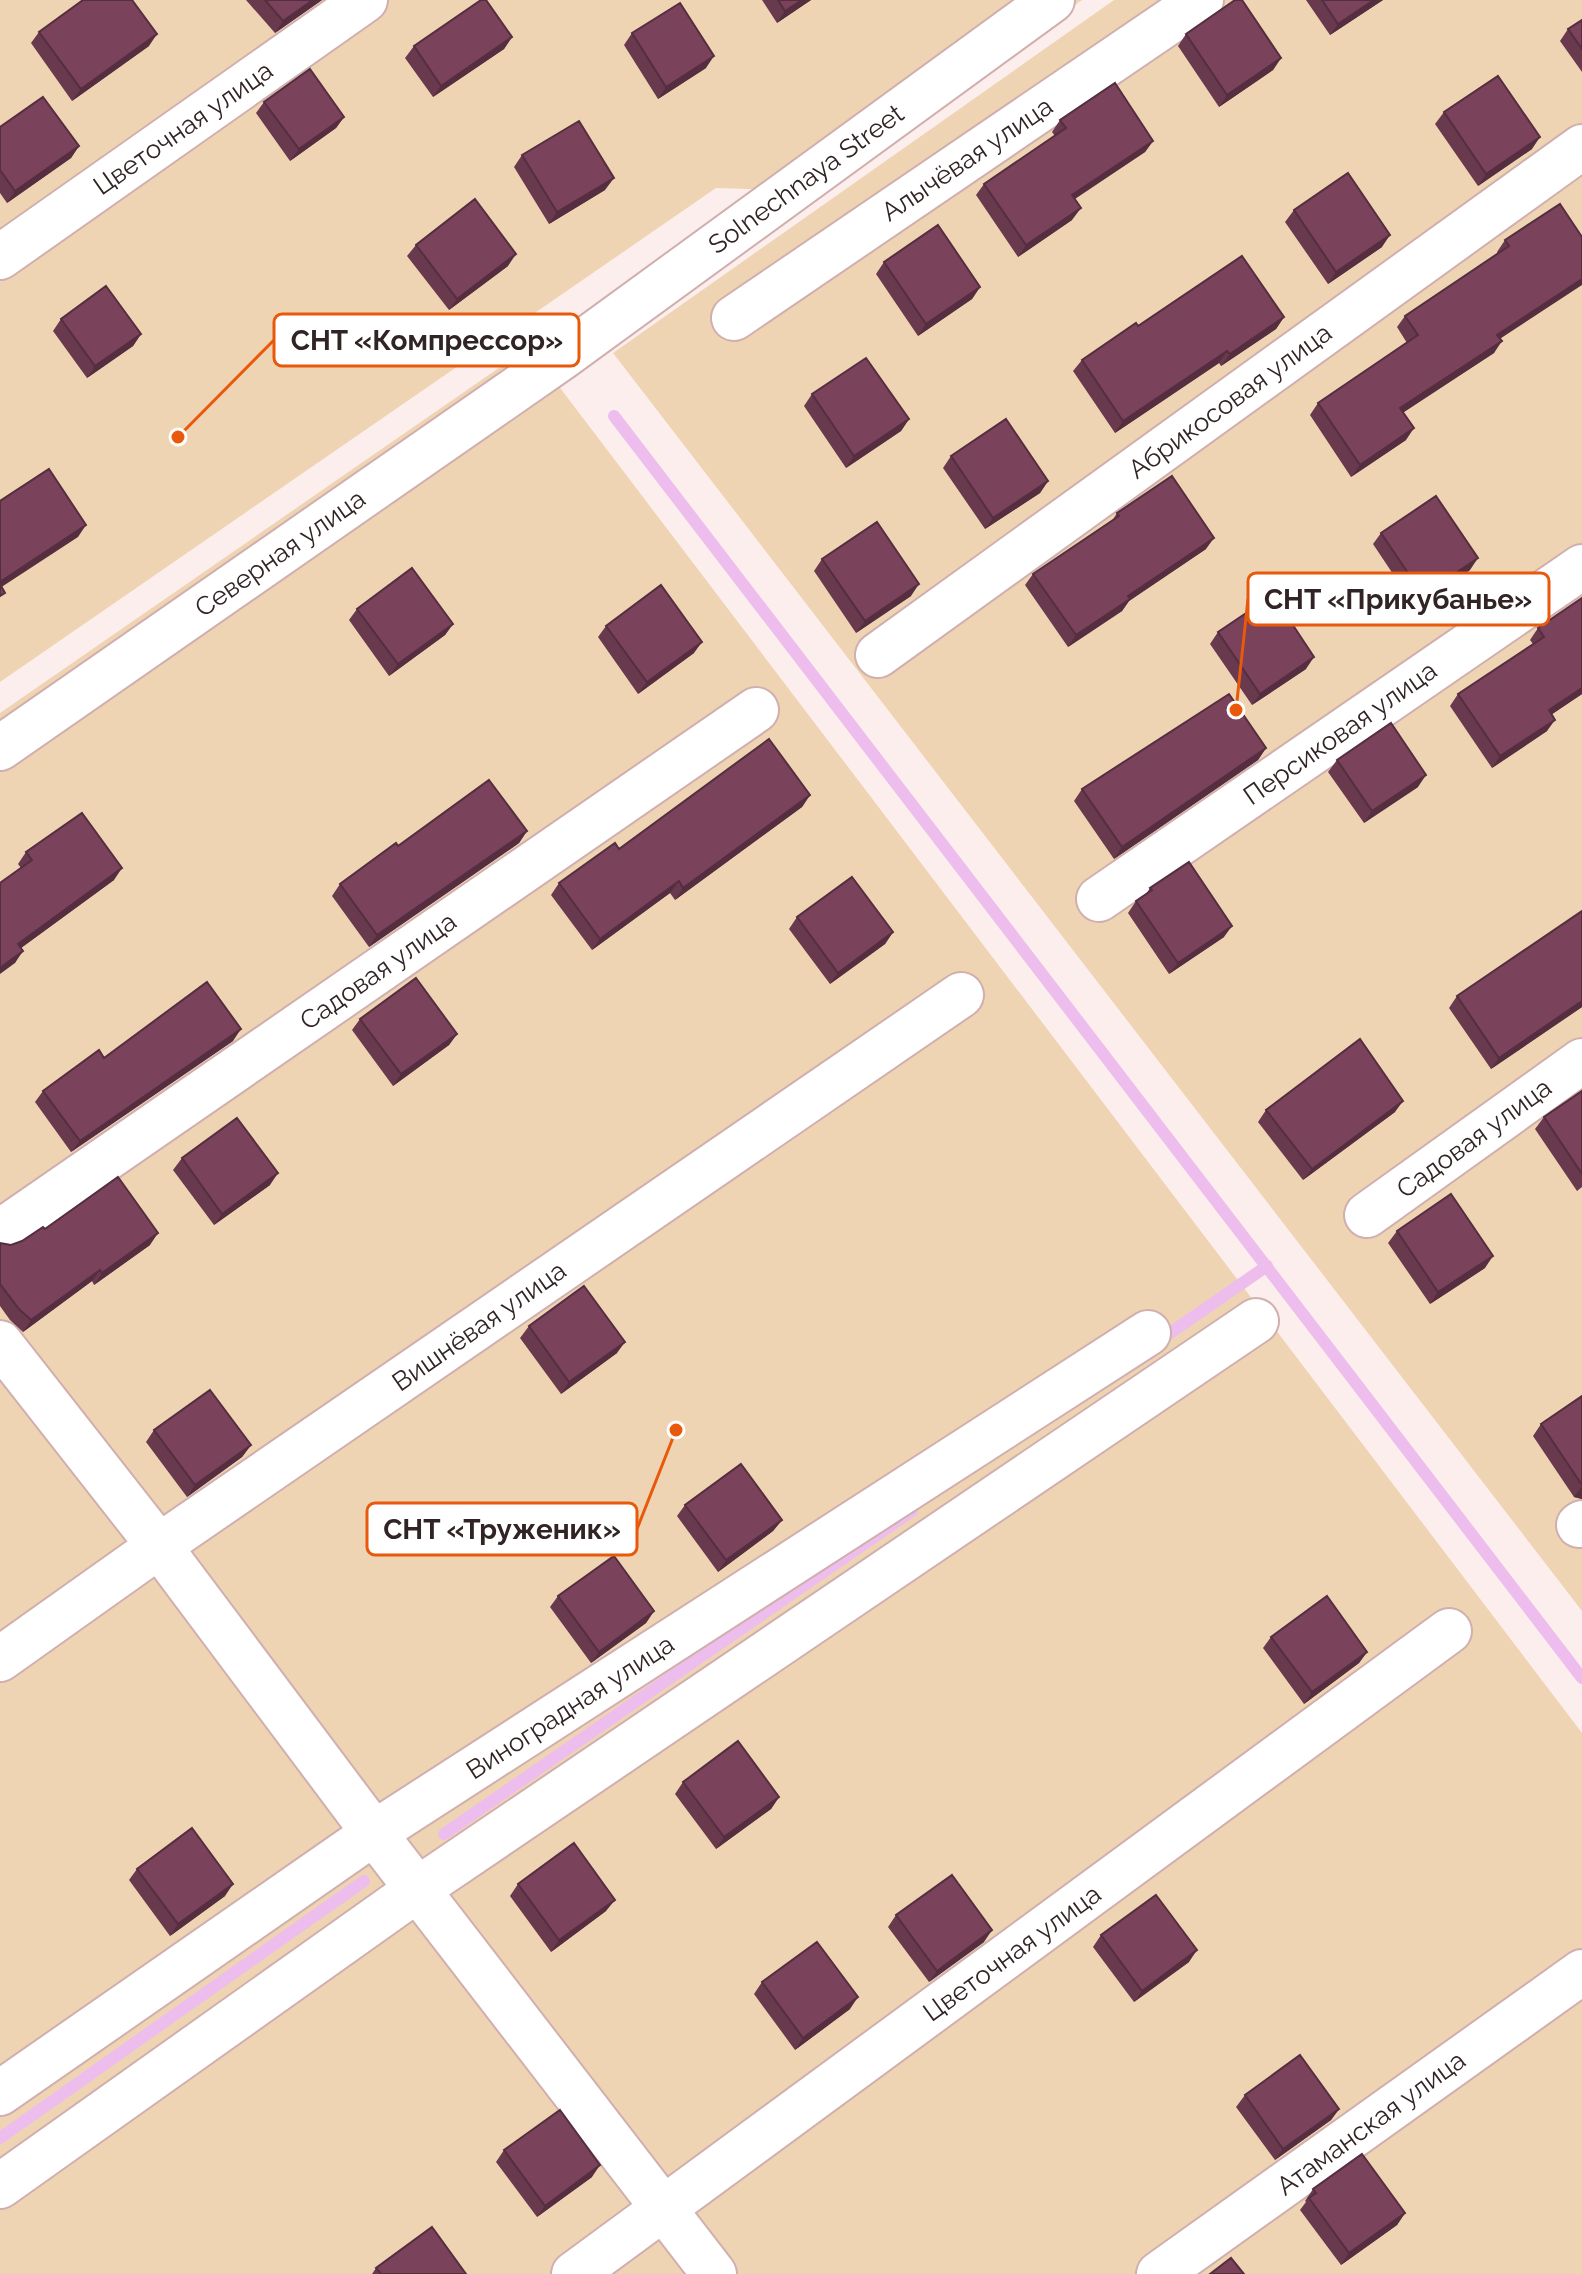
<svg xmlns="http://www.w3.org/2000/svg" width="1582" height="2274" viewBox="0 0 1582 2274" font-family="Raleway,sans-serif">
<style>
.green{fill:#efd4b4}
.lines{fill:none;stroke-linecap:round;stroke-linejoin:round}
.stream{stroke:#edbded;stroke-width:12}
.minor-casing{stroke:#d0afae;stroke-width:48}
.minor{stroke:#fff;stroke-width:44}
.wall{fill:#69394e}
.shaded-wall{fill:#552e40}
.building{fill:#7a425b;stroke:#552e40;stroke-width:2}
.labels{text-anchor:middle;stroke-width:8;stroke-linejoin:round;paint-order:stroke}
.street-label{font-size:26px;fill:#312424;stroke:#fff}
.leader{fill:none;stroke:#e8590c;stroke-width:3}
.callout-dot{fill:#e8590c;stroke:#fff;stroke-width:3}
.callout{fill:#fff;stroke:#e8590c;stroke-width:3}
.callout-label{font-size:28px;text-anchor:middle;font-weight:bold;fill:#312424}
</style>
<rect width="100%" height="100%" fill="#fceeed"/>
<!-- green -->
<path class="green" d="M0,0h1082l-272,191 -94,-3 -716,494z
M1114,0h468v1611l-969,-1258z
M529,347l1053,1386v541h-1582v-1561z"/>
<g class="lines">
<!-- stream -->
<path class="stream" d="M614,416l968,1262
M1157,1342l110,-76
M444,1834l468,-323
M0,2138l364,-257"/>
<defs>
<path id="minor" d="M0,257l365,-257
M734,318l467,-318
M878,655l704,-508
M0,748l561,-390 491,-358
M1099,899l483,-332
M1367,1215l215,-154
M0,1232l756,-522
M0,1343l159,203 215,287 340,441
M1579,1525l3,-2
M0,1659l159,-113 802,-551
M0,2093l374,-260 774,-500
M0,2186l418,-297 838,-568
M574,2274l875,-643
M1159,2274l423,-302"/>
</defs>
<!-- minor casing -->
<use href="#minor" class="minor-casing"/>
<!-- minor -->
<use href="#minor" class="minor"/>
</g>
<!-- wall -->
<path class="wall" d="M246,0h76l-47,33z
M762,0h49l-34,23z
M1306,0h77l-53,35z
M1582,20v52l-22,-31 8,-12z
M39,32l110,14 -77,55 -41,-58z
M632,33l74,35 -48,31 -34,-54z
M1186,34l95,24 -8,12 -54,37 -41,-61z
M512,37l-8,12 -71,48 -28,-39 9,-12z
M264,102l80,15 -8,11 -46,33 -34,-48z
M1444,112l88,37 -54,37 -43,-62z
M1060,120l93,21 -8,11 -71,47 -2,21 -54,37 -42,-62 8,-11 71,-48 -3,-4z
M0,127l79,19 -8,12 -64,45 -7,-10z
M522,155l83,35 -56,34 -35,-57z
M1560,204l-66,149 -91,59 3,28 -55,37 -41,-62 8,-12 89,-60 -10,-16 8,-11 93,-62 -1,-2 8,-12z
M1294,210l88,37 -54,37 -43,-62z
M416,245l92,21 -59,44 -42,-54z
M884,262l96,25 -8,12 -54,37 -42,-62z
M1284,317l-8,12 -55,37 -2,-3 -104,70 -42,-62 9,-11 56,-34z
M61,319l80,15 -8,12 -46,32 -34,-47z
M812,394l97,25 -8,12 -55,37 -42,-62z
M951,456l97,25 -8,12 -55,36 -42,-61z
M1117,513l89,36 -77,52 -7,10 -54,36 -43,-62 8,-11 79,-53z
M1381,533l89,37 -55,37 -42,-63z
M822,559l89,37 -55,37 -42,-62z
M1582,598v96l-31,21 -4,16 -55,37 -42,-62 8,-12 75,-50 -3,-4 8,-12z
M357,609l96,15 -8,11 -56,41 -40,-56z
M606,626l88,27 -56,41 -40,-57z
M1218,632l88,37 -54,36 -42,-61z
M1266,748l-8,12 -144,99 -40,-58 8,-12z
M1337,760l81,27 -54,36 -36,-51z
M810,795l-8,12 -127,93 -5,-7 -78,57 -41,-55 8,-12 60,-34z
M527,831l-8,12 -150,104 -37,-51 8,-12 58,-38z
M26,852l88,28 -93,68 -6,15 6,-95 -3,-4z
M1150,888l74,49 -55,37 -41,-61 8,-12 10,-7z
M1582,911v96l-91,62 -42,-61 8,-12z
M797,917l96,15 -8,12 -55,40 -41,-55z
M360,1019l97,15 -8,11 -56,41 -41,-56z
M233,1041l-162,111 -36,-50 8,-11 61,-33z
M1582,1091v96l-5,4 -42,-62 9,-12z
M1266,1110l129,2 -92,68 -45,-58z
M182,1158l88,27 -56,40 -41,-55z
M45,1229l105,16 -56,40 -2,-4 -69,51 -13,-12 -10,-14v-63l11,2 11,-4z
M1397,1231l88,37 -55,36 -42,-61z
M529,1326l88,27 -56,41 -41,-56z
M1582,1396v103l-8,-2 -41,-61 8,-12z
M154,1430l97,15 -9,12 -55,40 -41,-55z
M685,1505l97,15 -9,11 -55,41 -41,-56z
M558,1596l96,15 -8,12 -55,40 -41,-56z
M1271,1637l96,15 -8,11 -55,41 -41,-56z
M683,1782l96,15 -8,12 -55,40 -41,-55z
M137,1869l88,27 -55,40 -41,-56z
M518,1884l88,27 -55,41 -41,-56z
M896,1915l88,27 -55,40 -41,-55z
M1101,1935l88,27 -55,40 -41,-55z
M762,1982l88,27 -55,41 -41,-56z
M1245,2095l94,14 -8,11 -56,40 -39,-53z
M504,2150l88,27 -55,40 -41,-55z
M1313,2189l92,24 -8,12 -56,40 -41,-55 6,-8 -1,-1z
M376,2268l90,6h-94z"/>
<!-- shaded-wall -->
<path class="shaded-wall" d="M313,0h9l-47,33 8,-12z
M802,0h9l-34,23 8,-12z
M1374,0h9l-53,35 8,-11z
M157,34l-8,12 -77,55 9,-12z
M512,37l-8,12 -71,48 8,-11z
M714,56l-8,12 -48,31 8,-12z
M1281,58l-8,12 -54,37 8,-12z
M344,117l-8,11 -46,33 9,-12z
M1540,137l-8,12 -54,37 8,-12z
M1153,141l-8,11 -82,55 9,-12z
M79,146l-8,12 -64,45 8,-12z
M614,178l-9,12 -56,34 8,-12z
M1081,208l-9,12 -54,37 8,-12z
M1390,235l-8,12 -54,37 8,-12z
M516,254l-8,12 -59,44 8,-11z
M1582,279v6l-93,61 8,-11z
M980,287l-8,12 -54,37 8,-12z
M1284,317l-8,12 -55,37 9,-12z
M141,334l-8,12 -46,32 8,-12z
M1502,341l-8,12 -102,67 8,-12z
M1227,351l-8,12 -104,70 8,-12z
M909,419l-8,12 -55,37 8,-12z
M1414,428l-8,12 -55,37 9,-12z
M1048,481l-8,12 -55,36 8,-11z
M86,525l-8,12 -78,51v-6z
M1214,538l-8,11 -77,52 -7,10 -54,36 8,-12 52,-39z
M1478,558l-8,12 -55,37 8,-12z
M919,584l-8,12 -55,37 9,-12z
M453,624l-8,11 -56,41 9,-12z
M702,642l-8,11 -56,41 9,-12z
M1314,657l-8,12 -54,36 8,-11z
M1582,688v6l-42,28 9,-12z
M1555,720l-8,11 -55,37 8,-12z
M1266,748l-8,12 -144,99 8,-12z
M1426,775l-8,12 -54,36 8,-12z
M810,795l-8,12 -127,93 8,-12z
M527,831l-8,12 -150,104 8,-12z
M122,868l-8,12 -104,76 8,-12z
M679,881l-9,12 -78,57 8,-11z
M1232,926l-8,11 -55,37 9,-11z
M893,932l-8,12 -55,40 8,-11z
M23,951l-8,12 -15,11v-6z
M1582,1001v6l-91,62 8,-11z
M241,1029l-8,12 -162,111 9,-11z
M457,1034l-8,11 -56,41 8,-12z
M1403,1101l-8,11 -92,68 9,-11z
M278,1173l-8,12 -56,40 8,-11z
M158,1233l-8,12 -56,40 8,-12z
M1493,1256l-8,12 -55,36 8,-12z
M100,1270l-8,11 -69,51 8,-12z
M625,1342l-8,11 -56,41 8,-12z
M251,1445l-9,12 -55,40 8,-12z
M1582,1486v13l-8,-2z
M782,1520l-9,11 -55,41 8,-12z
M654,1611l-8,12 -55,40 8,-11z
M1367,1652l-8,11 -55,41 8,-12z
M779,1797l-8,12 -55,40 8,-12z
M233,1884l-8,12 -55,40 8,-12z
M615,1900l-9,11 -55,41 8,-12z
M992,1930l-8,12 -55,40 8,-11z
M1197,1950l-8,12 -55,40 8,-11z
M858,1997l-8,12 -55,41 8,-12z
M1339,2109l-8,11 -56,40 8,-11z
M600,2165l-8,12 -55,40 8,-11z
M1405,2213l-8,12 -56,40 8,-12z"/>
<!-- building -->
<path class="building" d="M83,0h49l25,34 -76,55 -42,-57z
M265,0h48l-30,21z
M481,0h5l26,37 -71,49 -27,-40z
M778,0h24l-17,11z
M1235,0h7l39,58 -54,37 -41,-61z
M1322,0h52l-36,24z
M680,3l34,53 -48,31 -34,-54z
M1582,20v29l-14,-20z
M310,69l34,48 -45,32 -35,-47z
M1498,76l42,61 -54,37 -42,-62z
M1115,83l38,58 -81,54 9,13 -55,37 -42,-61 82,-56 -6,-8z
M43,97l36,49 -64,45 -15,-21v-43z
M579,121l35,57 -57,34 -35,-57z
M1348,173l42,62 -54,37 -42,-62z
M475,199l41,55 -59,45 -41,-54z
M1560,204l22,33v42l-85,56 5,6 -102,67 14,20 -54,37 -42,-62 100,-68 -13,-19 104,-70 -4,-6z
M938,225l42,62 -54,37 -42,-62z
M1242,256l42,61 -54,37 -3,-3 -104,70 -41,-61 54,-37 2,3z
M106,286l35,48 -46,32 -34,-47z
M866,358l43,61 -55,37 -42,-62z
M1006,419l42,62 -55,37 -42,-62z
M49,469l37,56 -86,57v-81z
M1172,476l42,62 -86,58 2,3 -54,36 -43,-61 86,-58 -2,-3z
M1436,496l42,62 -55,37 -42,-62z
M877,522l42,62 -54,37 -43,-62z
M412,568l41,56 -55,40 -41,-55z
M0,584l5,9 -5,3z
M661,585l41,57 -55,40 -41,-56z
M1273,595l41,62 -54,37 -42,-62z
M1582,598v90l-33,22 6,10 -55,36 -42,-62 86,-57 -6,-9z
M1229,694l37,54 -144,99 -40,-58z
M1391,723l35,52 -54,36 -35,-51z
M769,739l41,56 -127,93 -4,-7 -79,58 -41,-56 56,-40 4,6z
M489,780l38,51 -150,104 -37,-51 56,-41 2,3z
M82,813l40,55 -104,76 5,7 -23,17v-85l32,-23 -6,-8z
M1189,862l43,64 -54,37 -42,-62 16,-11 -2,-2z
M852,877l41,55 -55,41 -41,-56z
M1582,911v90l-83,57 -42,-62z
M416,978l41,56 -56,40 -41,-55z
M207,982l34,47 -161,112 -37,-50 56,-41 5,8z
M1360,1039l43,62 -91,68 -46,-59z
M1582,1091v83l-38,-57z
M237,1118l41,55 -56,41 -40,-56z
M118,1177l40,56 -56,40 -2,-3 -69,50 -12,-11 -19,-25v-41l11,2 11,-4 21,-14 2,2z
M1451,1194l42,62 -55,36 -41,-61z
M584,1286l41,56 -56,40 -40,-56z
M210,1390l41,55 -56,40 -41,-55z
M1582,1396v89l-41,-61z
M741,1464l41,56 -56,40 -41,-55z
M614,1556l40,55 -55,41 -41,-56z
M1327,1596l40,56 -55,40 -41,-55z
M738,1741l41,56 -55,40 -41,-55z
M192,1828l41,56 -55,40 -41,-55z
M574,1843l41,57 -56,40 -41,-56z
M952,1875l40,55 -55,41 -41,-56z
M1156,1895l41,55 -55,41 -41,-56z
M817,1942l41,55 -55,41 -41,-56z
M1300,2055l39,54 -56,40 -38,-54z
M560,2110l40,55 -55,41 -41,-56z
M1362,2154l43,59 -56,40 -40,-55 7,-5 -3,-4z
M432,2227l34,47h-85l-5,-6z
M1231,2258l13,16h-34z"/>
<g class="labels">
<!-- street labels -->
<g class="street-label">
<text transform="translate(183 128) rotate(-35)" y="9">Цветочная улица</text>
<text transform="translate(967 159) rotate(-34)" y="9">Алычёвая улица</text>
<text transform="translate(806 179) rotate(-36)" y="9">Solnechnaya Street</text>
<text transform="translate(1230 401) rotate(-36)" y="9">Абрикосовая улица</text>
<text transform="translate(280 553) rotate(-35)" y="9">Северная улица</text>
<text transform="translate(1340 733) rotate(-35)" y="9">Персиковая улица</text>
<text transform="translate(378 971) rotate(-35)" y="9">Садовая улица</text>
<text transform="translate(1474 1138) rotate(-36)" y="9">Садовая улица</text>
<text transform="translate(479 1326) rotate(-35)" y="9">Вишнёвая улица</text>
<text transform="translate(570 1707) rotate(-33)" y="9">Виноградная улица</text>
<text transform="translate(1012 1953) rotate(-36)" y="9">Цветочная улица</text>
<text transform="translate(1371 2123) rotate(-36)" y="9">Атаманская улица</text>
</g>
</g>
<!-- callouts -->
<path class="leader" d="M178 437L274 340M1236 710L1248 599M676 1430L637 1529"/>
<g class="callout-dot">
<circle cx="178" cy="437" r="8"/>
<circle cx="1236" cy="710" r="8"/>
<circle cx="676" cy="1430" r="8"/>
</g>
<g class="callout">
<rect x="274" y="314" width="305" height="52" rx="8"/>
<rect x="1248" y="573" width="301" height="52" rx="8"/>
<rect x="367" y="1503" width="270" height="52" rx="8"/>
</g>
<g class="callout-label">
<text x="427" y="350">СНТ «Компрессор»</text>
<text x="1398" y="609">СНТ «Прикубанье»</text>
<text x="502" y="1539">СНТ «Труженик»</text>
</g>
</svg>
